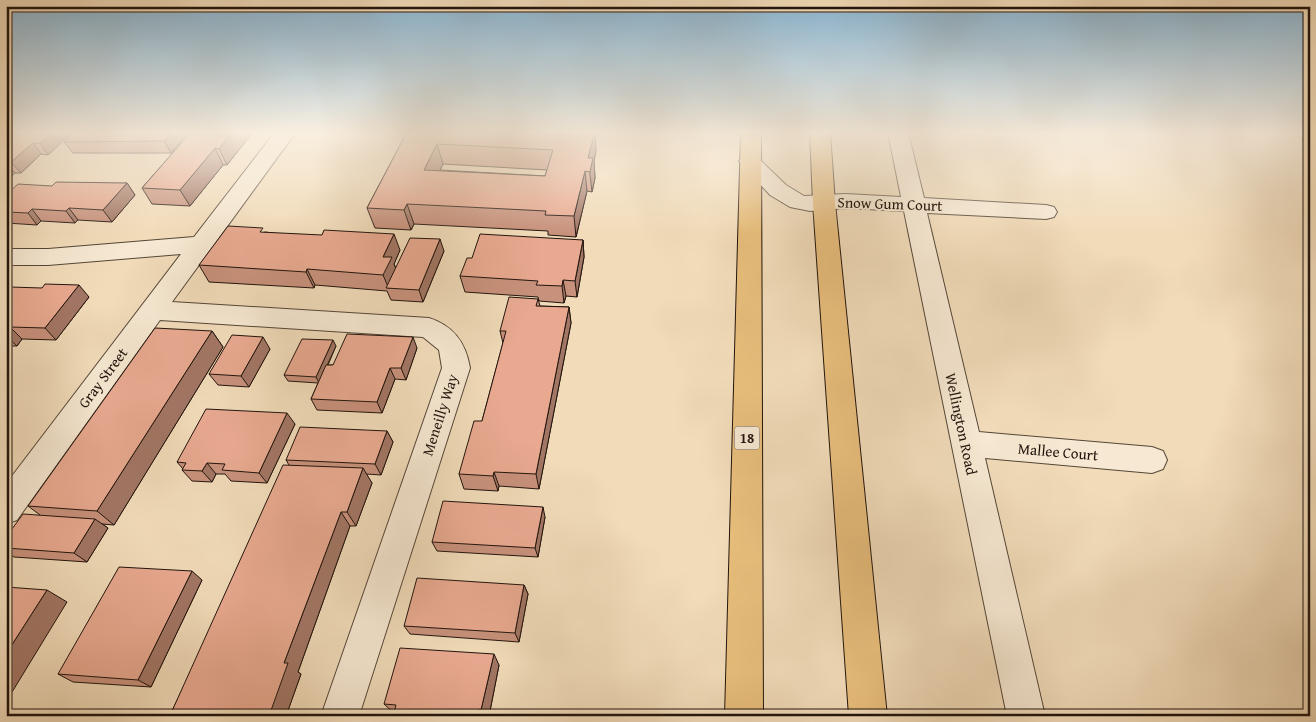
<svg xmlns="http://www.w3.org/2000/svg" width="1316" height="722" viewBox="0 0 1316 722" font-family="'Gentium Book Plus',serif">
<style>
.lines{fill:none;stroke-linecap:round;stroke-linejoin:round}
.minor-casing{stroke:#554638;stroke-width:2}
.trunk-casing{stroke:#21140d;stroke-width:2}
.minor{fill:#f6e8d2;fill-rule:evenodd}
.trunk{fill:#e8be7c;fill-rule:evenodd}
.wall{fill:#c8917c;stroke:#21140d;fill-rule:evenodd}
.shaded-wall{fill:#a27665;stroke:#21140d}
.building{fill:#e8a990;stroke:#21140d;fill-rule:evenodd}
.labels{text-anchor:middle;stroke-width:4;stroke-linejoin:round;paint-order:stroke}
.shield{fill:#f6e8d2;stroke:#615448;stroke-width:1}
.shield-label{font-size:14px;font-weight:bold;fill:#21140d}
.street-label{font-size:15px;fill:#21140d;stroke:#f6e8d2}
</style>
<rect width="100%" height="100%" fill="#f1dbb9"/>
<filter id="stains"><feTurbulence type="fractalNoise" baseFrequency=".004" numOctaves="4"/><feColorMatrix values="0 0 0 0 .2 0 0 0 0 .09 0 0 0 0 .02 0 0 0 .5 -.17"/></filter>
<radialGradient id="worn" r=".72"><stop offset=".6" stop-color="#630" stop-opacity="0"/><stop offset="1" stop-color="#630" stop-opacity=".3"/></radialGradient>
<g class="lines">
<defs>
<path id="minor" d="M275,132h21l-124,170 257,16c25,8 37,25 41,50l-111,348h-38l121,-348 -3,-18 -16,-13 -263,-17 -143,200 -11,4v-40l175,-230 -133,11h-42v-16h42l146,-12z
M888,132h20l16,66 122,7 8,2 3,5 -3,5 -8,2 -119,-6 52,219 173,15 11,4 4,9 -4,9 -11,4 -167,-15 60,258h-38l-103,-505 -58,-3 -36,3 -20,-4 -20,-12 -31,-34 4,-4 7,-2 7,2 29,28 18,11 42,-2 55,3z
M1296,132h14v10l-7,-2z"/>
<path id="trunk" d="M741,132h20l2,584h-38z
M810,132h20l5,71 52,513h-38l-36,-513z"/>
</defs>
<!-- minor casing -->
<use href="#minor" class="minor-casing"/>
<!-- trunk casing -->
<use href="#trunk" class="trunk-casing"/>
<!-- minor -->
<use href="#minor" class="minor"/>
<!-- trunk -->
<use href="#trunk" class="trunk"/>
</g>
<!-- wall -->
<path class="wall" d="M191,132h62l-26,33h-4l-33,41 -38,-2 -10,-16z
M407,132l189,18 -2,12 1,16 -3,14 -5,-1 -11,46 -28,-2v-4l-134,-7 -3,6 -36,-2 -8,-20zM443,164l104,6 -2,6 -105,-6z
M188,133l-17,20h-98l-9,-11z
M68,136l-20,19 -7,-1 -20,19h-6l-9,9v-43z
M127,183l8,12 -23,27 -34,-2 -3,3 -34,-2 -4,4 -31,-2v-28z
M265,232l135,18 -6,14 2,4 48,-17 -21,51 -32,-2 -4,-9 -72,-6 -1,3 -105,-6 -10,-17z
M583,240l1,17 -7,40 -11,-1 -2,7 -25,-2 -1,-4 -73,-5 -5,-16 12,-18z
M6,292l83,5 -33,43 -34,-1 -5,7h-11z
M538,299l2,7 29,1 2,16 -32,166 -40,-3 -1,5 -34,-2 -5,-15 23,-53 21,-78 -3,-12z
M212,331l11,16 -109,178 -12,-1 6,4 -21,34 -73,-5 -8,-5v-15l34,-22 -12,-9z
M336,346l-8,19h5l84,-17 -11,32 -11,-1 -13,34 -65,-3 -6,-11 7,-16 -30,-2 -4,-6z
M270,349l-21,38 -31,-2 -9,-11z
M295,424l-28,59 -36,-2 -6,-7h-9l-4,8 -20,-1 -10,-11 1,-1 -6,-7z
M387,431l6,11 -12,33 -15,-1 6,9 -16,43h-6l-52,146 3,2 -15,42h-105l-9,-5 117,-246 -3,-5z
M545,517l-7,40 -101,-6 -5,-9z
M202,580l-51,107 -78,-5 -15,-8z
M524,585l4,9 -9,48 -109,-8 -6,-8z
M499,665l-10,51h-96l1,-3 -10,-9z"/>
<!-- shaded-wall -->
<path class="shaded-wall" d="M52,132h13l3,4 -20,19 -8,-12z
M172,132h15l1,1 -17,20 -7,-12z
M232,132h21l-26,33 -8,-16z
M595,132l1,18 -2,12 1,16 -3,14 -4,-34z
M33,143l8,11 -20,19 -10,-11z
M437,144l6,20 -13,26 -6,-20z
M215,148l8,17 -33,41 -10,-16z
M6,162l9,11 -9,9z
M585,171l2,20 -11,46 -2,-21z
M127,183l8,12 -23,27 -9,-12z
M407,204l7,20 -3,6 -7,-20z
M69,208l9,12 -3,3 -9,-12z
M32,209l9,12 -4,4 -9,-12z
M394,234l6,16 -6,14 4,10 -9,15 -6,-14v-18z
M440,239l4,12 -21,51 -4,-12z
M583,240l1,17 -7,40 -2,-16z
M307,269l8,16 -1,3 -8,-16z
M563,280l3,16 -2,7 -2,-17z
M79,285l10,12 -33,43 -11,-12z
M569,307l2,16 -32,166 -3,-15z
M10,327l12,12 -5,7 -11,-10v-3z
M212,331l11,16 -109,178 -17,-14z
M263,337l7,12 -21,38 -8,-11z
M413,337l4,11 -11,32 -5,-12z
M333,340l3,6 -17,37 -3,-6z
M390,368l5,11 -13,34 -5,-11z
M287,413l8,11 -28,59 -8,-10z
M387,431l6,11 -12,33 -6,-11z
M207,463l9,11 -4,8 -10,-11z
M363,468l9,15 -16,43 -9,-14z
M494,472l5,14 -1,5 -5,-15z
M543,507l2,10 -7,40 -3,-9z
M341,512l9,14 -52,146 3,2 -15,42h-17l15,-53z
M95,519l13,9 -21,34 -13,-9z
M192,571l10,9 -51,107 -13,-7z
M524,585l4,9 -9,48 -4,-9z
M47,590l20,12 -61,100v-48z
M494,654l5,11 -10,51h-4l-4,-6z
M478,710l4,6h-5z"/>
<!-- building -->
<path class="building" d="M14,132h38l-12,11h-7l-22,19h-5v-23z
M74,132h98l-8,9 -100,1z
M191,132h41l-13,17 -4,-1 -35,42 -38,-2z
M407,132h188l-7,26h5l-3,14 -5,-1 -11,45 -29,-1 1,-4 -139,-7 -3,6 -37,-2zM437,144l116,6 -8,26 -121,-6z
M56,182l71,1 -24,27 -34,-2 -3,3 -34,-2 -4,4 -22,-1v-17l12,-11 34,2z
M228,226l35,2 -3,4 62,3 2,-5 70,4 -11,23h9l-9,18 -76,-6 -1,3 -107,-7z
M480,234l103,6 -8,41 -12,-1 -1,6 -26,-1 2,-4 -78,-5 7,-18h5z
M410,238l30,1 -21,51 -33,-2z
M45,284l34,1 -34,43 -35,-1 -4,6v-41l4,-5 32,1z
M509,297l29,2 -2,7 33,1 -33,167 -42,-2 -1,4 -34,-2 15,-53h8l24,-90h-6z
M155,328l57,3 -115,180 -69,-5z
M347,334l66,3 -12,31h-11l-13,34 -66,-3 15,-34h7z
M232,335l31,2 -22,39 -32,-2z
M302,339l31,1 -17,37 -32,-2z
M206,409l81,4 -28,60 -37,-3 3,-6 -18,-1 -5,8 -20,-1 4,-7 -9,-1z
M300,427l87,4 -12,33 -89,-4z
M283,465l80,3 -16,44h-6l-57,151h4l-19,53h-44l1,-2 -54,-3z
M443,501l100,6 -8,41 -103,-6z
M23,514l72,5 -21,34 -68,-5v-11z
M119,567l73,4 -54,109 -80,-6z
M417,578l107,7 -9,48 -111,-7z
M6,587l41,3 -41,64z
M400,648l94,6 -13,56h-3l-1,6h-84l3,-11 -12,-1z"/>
<!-- sky -->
<linearGradient id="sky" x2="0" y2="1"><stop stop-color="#89b6d4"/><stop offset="0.57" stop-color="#f9efe0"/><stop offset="1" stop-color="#f9efe0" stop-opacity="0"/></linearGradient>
<rect width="1316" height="233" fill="url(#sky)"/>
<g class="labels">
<!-- shield labels -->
<rect class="shield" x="734.5" y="426.5" width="25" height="23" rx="4"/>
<g class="shield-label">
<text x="747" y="443">18</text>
</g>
<!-- street labels -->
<g class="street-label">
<text transform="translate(890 204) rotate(2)" y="5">Snow Gum Court</text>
<text transform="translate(103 378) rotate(-53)" y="5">Gray Street</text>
<text transform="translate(440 415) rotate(-72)" y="5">Meneilly Way</text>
<text transform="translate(961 424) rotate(78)" y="5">Wellington Road</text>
<text transform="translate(1058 452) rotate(5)" y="5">Mallee Court</text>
</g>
</g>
<!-- margin -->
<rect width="1316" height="722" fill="none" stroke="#f1dbb9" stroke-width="25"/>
<rect x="8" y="8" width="1301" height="707" fill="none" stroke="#21140d" stroke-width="2.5"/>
<rect x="12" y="12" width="1291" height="697" fill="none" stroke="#21140d"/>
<rect width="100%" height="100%" filter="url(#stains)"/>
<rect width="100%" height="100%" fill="url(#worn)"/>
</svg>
